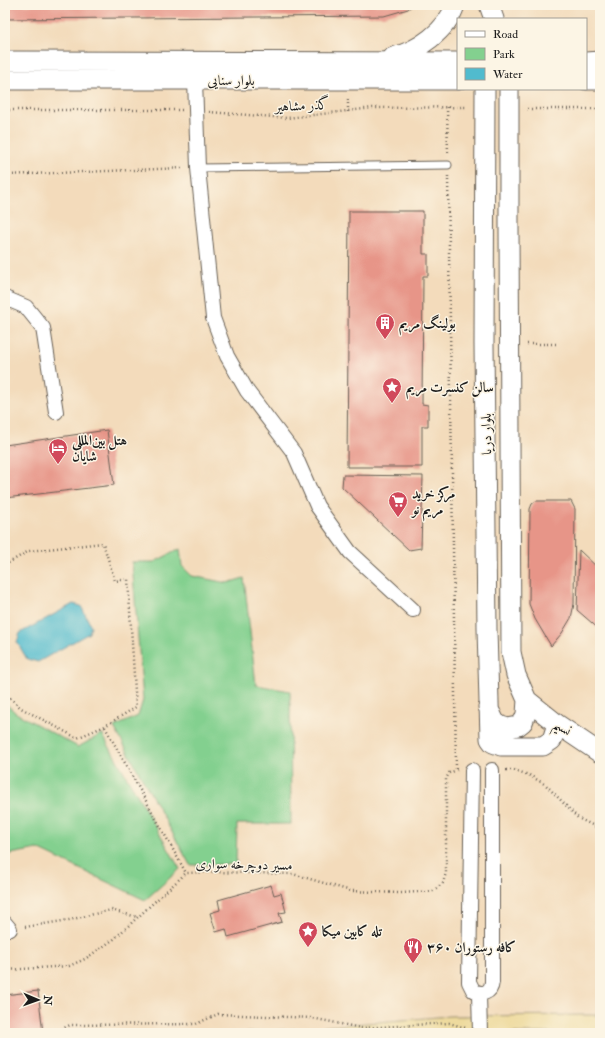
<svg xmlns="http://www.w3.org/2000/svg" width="605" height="1038" viewBox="0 0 605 1038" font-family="'IM FELL Double Pica',Amiri,serif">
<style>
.green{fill:#83d08f;stroke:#507656}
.sand{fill:#eeda9e;stroke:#857b5d}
.water{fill:#51bbce;stroke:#366c75}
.building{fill:#e79588}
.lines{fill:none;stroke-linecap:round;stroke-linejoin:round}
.lane-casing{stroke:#675f54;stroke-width:9}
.street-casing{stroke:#675f54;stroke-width:16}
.secondary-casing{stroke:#675f54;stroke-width:21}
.path{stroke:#675f54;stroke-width:2.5;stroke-dasharray:1 3;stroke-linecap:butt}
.lane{stroke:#fff;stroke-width:7}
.street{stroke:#fff;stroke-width:14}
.secondary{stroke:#fff;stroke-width:19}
.labels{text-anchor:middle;stroke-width:3;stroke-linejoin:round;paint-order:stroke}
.street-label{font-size:14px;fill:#1c1c1c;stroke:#fcf5e5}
.poi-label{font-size:14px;font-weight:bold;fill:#1c1c1c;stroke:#fcf5e5;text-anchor:start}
</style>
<rect width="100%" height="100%" fill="#fcf5e5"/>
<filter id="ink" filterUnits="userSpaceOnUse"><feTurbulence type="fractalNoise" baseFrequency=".025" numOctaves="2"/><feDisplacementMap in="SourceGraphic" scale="8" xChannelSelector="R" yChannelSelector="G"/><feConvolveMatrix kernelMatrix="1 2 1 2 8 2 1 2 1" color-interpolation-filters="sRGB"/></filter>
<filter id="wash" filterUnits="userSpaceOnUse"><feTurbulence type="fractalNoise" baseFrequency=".012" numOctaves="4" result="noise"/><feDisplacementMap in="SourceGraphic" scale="16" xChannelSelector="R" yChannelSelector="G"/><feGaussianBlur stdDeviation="0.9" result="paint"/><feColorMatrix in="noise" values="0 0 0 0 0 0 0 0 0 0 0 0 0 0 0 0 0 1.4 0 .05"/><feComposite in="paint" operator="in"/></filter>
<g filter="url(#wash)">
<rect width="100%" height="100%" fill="#f3dbbb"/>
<!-- green -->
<path class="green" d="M180,549l2,17 10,10 35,7 17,-5 12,107 34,6 1,133h-54l-1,40 -46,1 -76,-138 24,-11 5,-16 -11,-138h22z
M5,703l11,10 62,34 24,-13 78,135 -35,31 -107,-51 -33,6z"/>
<!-- sand -->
<path class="sand" d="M600,1015v18h-353l203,-17z"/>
<!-- water -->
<path class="water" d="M73,604l8,2 10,20 -2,7 -51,29 -11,-3 -10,-17 3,-9z"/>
<g id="blocks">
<!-- building -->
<path class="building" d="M5,5h408l-5,4 -24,7 -379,3z
M349,211h74v43h5v22h-5l-1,128 6,1v21h-6v41h-75z
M107,430l7,55 -109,13v-53z
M343,475l80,1 -2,72 -12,2 -67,-63z
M536,501h35l4,8 -1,95 -3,14 -9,15 -11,13 -16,-27 -6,-15 1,-95 2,-5z
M579,550l21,20v60l-23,-20z
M271,885l3,10 7,-2 5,19 -7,1 3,9 -54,15 -2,-8 -10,3 -6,-19 10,-3 -2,-10z
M38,991l5,42h-38v-38z"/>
</g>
</g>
<g filter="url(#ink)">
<use href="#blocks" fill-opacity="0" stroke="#675f54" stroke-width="1"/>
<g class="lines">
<defs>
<path id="lane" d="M198,168l250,-3"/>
<path id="street" d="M195,80l3,88 15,150 14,38 20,35 47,62 23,53 33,46 63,58
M5,298l21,9 17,21 13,84
M472,770l-3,212 4,8c9,6 18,3 19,-8v-212
M5,923l5,6
M479,994l1,39"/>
<path id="secondary" d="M489,5l5,14
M393,57c25,-6 54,-26 62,-52
M5,61l453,1
M586,62l14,-1
M5,80h453
M586,80h14
M485,89l-1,255 3,285 3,110 3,4 8,3h42l9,-6 5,-16
M527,700l30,24 43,29
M488,707l7,15 6,4 7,2 10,-2 5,-4 3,-8 1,-14 -11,-25 -5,-23 -2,-425v-138"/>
</defs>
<!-- lane casing -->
<use href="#lane" class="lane-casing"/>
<!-- street casing -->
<use href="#street" class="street-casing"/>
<!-- secondary casing -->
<use href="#secondary" class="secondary-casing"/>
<!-- path -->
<path class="path" d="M447,107l1,48
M527,109h73
M5,110h177
M209,112l78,6 86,-10 95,-1
M348,112v-16
M5,175l179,-7
M448,176l8,593
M527,344h31
M5,565l24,-14 74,-8 12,38 13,-2 8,128 -31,19 -28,12 -56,-30 -16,-15
M105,727l81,146
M506,770h8l15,5 17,10 32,33 22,11
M25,927l44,-7 42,-10 26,7
M5,970l64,-4 16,-7 29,-20 72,-66 25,-1 82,2 58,17 49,2 33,-2 10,-8 3,-10v-94l3,-6 8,-3
M54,1033l16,-8 126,-1 22,-10 94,4 49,10 88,-5 17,5
M593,1033l7,-1"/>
<!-- lane -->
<use href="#lane" class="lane"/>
<!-- street -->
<use href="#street" class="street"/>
<!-- secondary -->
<use href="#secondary" class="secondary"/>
</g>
</g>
<!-- icons -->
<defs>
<symbol id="building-pin" viewBox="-11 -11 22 30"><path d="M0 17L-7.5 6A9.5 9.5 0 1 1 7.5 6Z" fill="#d1495b" stroke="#fcf5e5"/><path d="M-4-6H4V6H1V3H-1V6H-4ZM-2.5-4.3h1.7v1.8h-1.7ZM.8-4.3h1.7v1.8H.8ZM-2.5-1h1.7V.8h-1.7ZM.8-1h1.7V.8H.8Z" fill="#fff"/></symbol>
<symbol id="sight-pin" viewBox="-11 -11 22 30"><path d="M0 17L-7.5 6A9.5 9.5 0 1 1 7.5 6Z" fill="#d1495b" stroke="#fcf5e5"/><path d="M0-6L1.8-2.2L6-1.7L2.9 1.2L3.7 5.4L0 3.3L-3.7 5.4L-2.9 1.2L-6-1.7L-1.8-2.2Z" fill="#fff"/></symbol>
<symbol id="hotel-pin" viewBox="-11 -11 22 30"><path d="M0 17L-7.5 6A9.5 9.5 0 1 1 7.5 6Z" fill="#d1495b" stroke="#fcf5e5"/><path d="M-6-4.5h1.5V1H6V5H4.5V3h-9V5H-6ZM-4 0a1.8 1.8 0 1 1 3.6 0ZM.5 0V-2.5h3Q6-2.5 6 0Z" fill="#fff"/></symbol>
<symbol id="supermarket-pin" viewBox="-11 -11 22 30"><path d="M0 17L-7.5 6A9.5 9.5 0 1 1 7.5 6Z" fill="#d1495b" stroke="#fcf5e5"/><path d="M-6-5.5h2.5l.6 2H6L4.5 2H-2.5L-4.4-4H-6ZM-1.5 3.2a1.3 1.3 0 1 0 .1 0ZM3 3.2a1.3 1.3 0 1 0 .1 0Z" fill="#fff"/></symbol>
<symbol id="restaurant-pin" viewBox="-11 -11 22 30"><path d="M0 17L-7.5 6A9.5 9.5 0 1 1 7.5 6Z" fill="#d1495b" stroke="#fcf5e5"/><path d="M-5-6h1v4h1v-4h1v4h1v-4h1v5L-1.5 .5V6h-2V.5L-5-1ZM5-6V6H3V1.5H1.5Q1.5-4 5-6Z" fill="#fff"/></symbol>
</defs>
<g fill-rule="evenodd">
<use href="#building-pin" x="374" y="312" width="22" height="30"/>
<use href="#sight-pin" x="381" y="376" width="22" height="30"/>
<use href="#hotel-pin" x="47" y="437" width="22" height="30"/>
<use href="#supermarket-pin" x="387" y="490" width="22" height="30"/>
<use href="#sight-pin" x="297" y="920" width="22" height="30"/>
<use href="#restaurant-pin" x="402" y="936" width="22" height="30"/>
</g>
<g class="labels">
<!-- street labels -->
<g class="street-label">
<text x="231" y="85">بلوار سنایی</text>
<text transform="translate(302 105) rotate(-3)" y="5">گذر مشاهیر</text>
<text transform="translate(486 434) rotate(-91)" y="5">بلوار دریا</text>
<text transform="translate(563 727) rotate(35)" y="5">نسیم</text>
<text transform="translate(244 864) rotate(1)" y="5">مسیر دوچرخه سواری</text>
</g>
<!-- poi labels -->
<g class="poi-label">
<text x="399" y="328">بولینگ مریم</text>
<text x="406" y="392">سالن کنسرت مریم</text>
<text x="72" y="445">هتل بین‌المللی<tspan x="72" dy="16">شایان</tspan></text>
<text x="412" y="498">مرکز خرید<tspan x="412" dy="16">مریم نو</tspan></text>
<text x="322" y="936">تله کابین میکا</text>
<text x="427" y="952">کافه رستوران ۳۶۰</text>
</g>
</g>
<!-- margin -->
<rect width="605" height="1038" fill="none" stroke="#fcf5e5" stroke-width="20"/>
<!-- legend -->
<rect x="457" y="18" width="130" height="72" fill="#fcf5e5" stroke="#a29e95"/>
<rect x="465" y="31" width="20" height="6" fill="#ffffff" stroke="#a29e95"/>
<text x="493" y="38" font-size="12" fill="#1c1c1c">Road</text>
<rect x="465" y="48" width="20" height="12" fill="#83d08f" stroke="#a29e95"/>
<text x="493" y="58" font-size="12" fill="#1c1c1c">Park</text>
<rect x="465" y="68" width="20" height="12" fill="#51bbce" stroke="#a29e95"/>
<text x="493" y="78" font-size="12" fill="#1c1c1c">Water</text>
<!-- north arrow -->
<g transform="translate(38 1000) rotate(92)" stroke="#fcf5e5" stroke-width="3" paint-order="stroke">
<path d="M0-3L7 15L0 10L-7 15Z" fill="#1c1c1c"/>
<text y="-6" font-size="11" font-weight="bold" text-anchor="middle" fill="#1c1c1c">N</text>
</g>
</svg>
